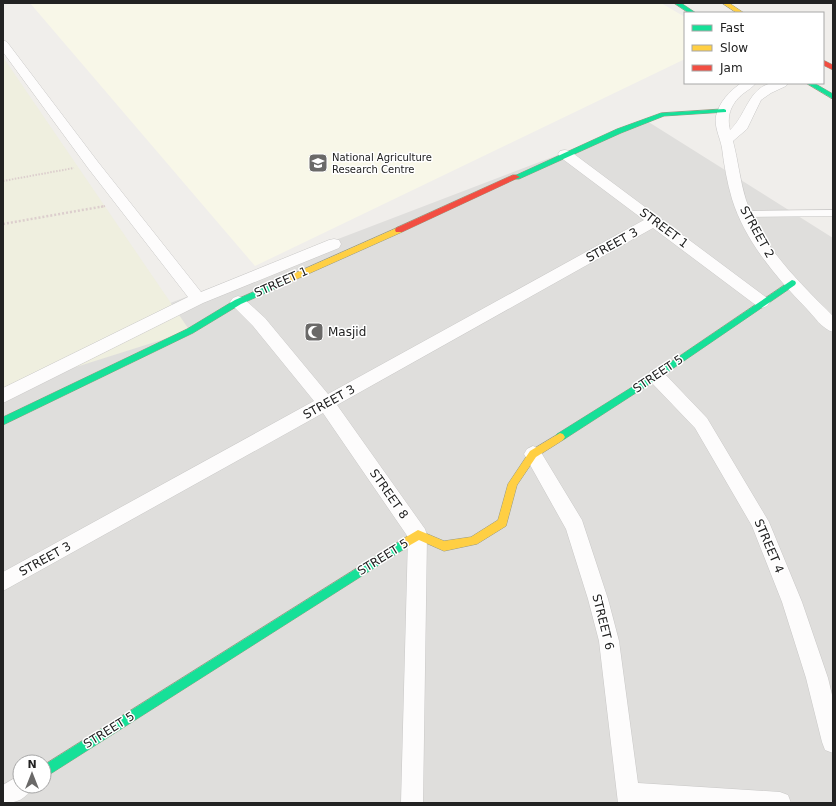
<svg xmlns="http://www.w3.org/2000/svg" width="836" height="806" viewBox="0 0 836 806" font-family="'DejaVu Sans',sans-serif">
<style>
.residential{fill:#dfdedc;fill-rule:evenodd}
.education{fill:#f8f7e8}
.farmland{fill:#efefdf}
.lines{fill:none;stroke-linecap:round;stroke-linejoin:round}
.lane-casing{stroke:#c9c8c7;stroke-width:1}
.street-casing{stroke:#c9c8c7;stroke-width:1}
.fast-casing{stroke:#999a82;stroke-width:1}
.slow-casing{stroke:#999a82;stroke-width:1}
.jam-casing{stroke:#999a82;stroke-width:1}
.path-far1{stroke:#dccecd;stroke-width:2;stroke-dasharray:1.5 1.5;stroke-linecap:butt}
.path{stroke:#dccecd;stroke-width:2.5;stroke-dasharray:2 2;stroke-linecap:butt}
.lane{fill:#fdfcfc;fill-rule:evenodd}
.street{fill:#fdfcfc;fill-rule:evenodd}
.fast{fill:#16e098;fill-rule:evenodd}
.slow{fill:#ffcf43;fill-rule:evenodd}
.jam{fill:#f24e42;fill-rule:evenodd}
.labels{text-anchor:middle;stroke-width:3;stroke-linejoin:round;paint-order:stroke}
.far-poi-label{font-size:10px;fill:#222;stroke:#fff;text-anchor:start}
.street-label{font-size:12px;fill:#222;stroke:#fff}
.poi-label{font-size:12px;fill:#222;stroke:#fff;text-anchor:start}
</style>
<rect width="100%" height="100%" fill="#f0eeeb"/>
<!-- residential -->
<path class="residential" d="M647,121l186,117v565h-830v-436zM20,762h24v24h-24z"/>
<!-- education -->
<path class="education" d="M30,3h631l24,14v42l-430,207z"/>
<!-- farmland -->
<path class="farmland" d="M3,57l187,274 -187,59z"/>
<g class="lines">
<defs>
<path id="lane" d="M833,210v6l-89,1 -4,-3 4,-3z"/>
<path id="street" d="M3,40l4,2 91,120 103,130 128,-52 5,-1 5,1 2,4 -2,4 -136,55 -200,100v-15l185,-91 -100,-129 -85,-116z
M741,83h15c-3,4 -8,7 -12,10 -12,9 -18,22 -14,37 16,-14 18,-42 42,-47 5,-1 11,0 16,0l-2,3 -15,7 -10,7 -14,29 -14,12c5,19 7,40 13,59 16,47 53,82 87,116v16c-11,-3 -19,-16 -27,-24 -30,-31 -61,-67 -74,-109 -5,-17 -8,-34 -10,-51 -2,-11 -8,-21 -6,-32 3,-14 14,-25 25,-33z
M565,150l5,1 197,147 3,4 -3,4 -5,2 -5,-2 -104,-78 -316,177 88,124 2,6 -4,268h-22l7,-266 -85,-124 -320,178v-19l311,-171 -61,-75 -20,-20 -3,-4 3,-4 5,-2 5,2 22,20 63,76 316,-174 -84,-63 -2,-3 2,-3z
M656,369l6,2 45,47 62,104 33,80 26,76 5,21v54l-8,-3 -3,-8 -16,-64 -24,-76 -30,-76 -57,-98 -45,-47 -2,-5 2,-5z
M533,446l6,3 43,71 26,79 11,42 19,142 142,9 8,3 3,8h-173l-19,-162 -11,-42 -22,-70 -42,-75 3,-5z
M20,775v11h12c-5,13 -15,17 -29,17v-18z"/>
<path id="fast" d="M674,3h7l15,10h-7z
M806,83h8l19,11v5z
M724,109l2,1v2l-62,4 -43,17 -102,46h-3l-4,-2 105,-48 44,-16z
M287,277l4,3 -1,2 -49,22 -48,29 -190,92v-8l184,-88 48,-29z
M792,280l3,1 1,2 -1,2 -136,93 -96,62 -3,1 -3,-1 -2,-3 2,-3 96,-60z
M405,538l4,2 1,3 -1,3 -365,232v-13z"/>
<path id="slow" d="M722,3h7l15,10h-7z
M399,227l3,1v4l-112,50 -3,1 -4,-3 1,-2z
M560,433l3,1 2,3 -2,3 -27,17 -19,28 -11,41 -29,18 -33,7 -25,-11 -14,8 -4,-2 -1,-3 1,-3 17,-10 26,11 27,-4 27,-17 10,-36 22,-33z"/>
<path id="jam" d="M823,60l10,5v5l-10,-5z
M513,175h3l4,2 -118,55h-6l-1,-2 1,-2z"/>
</defs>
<!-- lane casing -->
<use href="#lane" class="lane-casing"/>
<!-- street casing -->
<use href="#street" class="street-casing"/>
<!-- fast casing -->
<use href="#fast" class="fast-casing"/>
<!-- slow casing -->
<use href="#slow" class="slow-casing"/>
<!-- jam casing -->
<use href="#jam" class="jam-casing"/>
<!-- path-far1 -->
<path class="path-far1" d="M3,181l71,-13
M101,207l4,-1"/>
<!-- path -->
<path class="path" d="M3,224l102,-18"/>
<!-- lane -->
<use href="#lane" class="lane"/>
<!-- street -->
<use href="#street" class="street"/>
<!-- fast -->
<use href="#fast" class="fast"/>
<!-- slow -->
<use href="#slow" class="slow"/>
<!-- jam -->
<use href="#jam" class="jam"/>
</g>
<!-- icons -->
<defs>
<symbol id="university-square" viewBox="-11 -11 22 22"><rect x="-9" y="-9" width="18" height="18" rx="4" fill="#6a6968" stroke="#fff"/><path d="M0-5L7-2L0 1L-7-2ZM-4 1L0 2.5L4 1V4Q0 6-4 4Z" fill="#fff"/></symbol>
<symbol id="mosque-square" viewBox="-11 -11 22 22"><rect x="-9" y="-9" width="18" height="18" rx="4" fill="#6a6968" stroke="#fff"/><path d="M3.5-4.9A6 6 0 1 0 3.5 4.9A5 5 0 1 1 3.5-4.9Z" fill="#fff"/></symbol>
</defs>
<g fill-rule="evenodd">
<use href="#university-square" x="307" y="152" width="22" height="22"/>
<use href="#mosque-square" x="303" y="321" width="22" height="22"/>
</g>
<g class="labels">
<!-- far-poi labels -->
<g class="far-poi-label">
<text x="332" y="161">National Agriculture<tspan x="332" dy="12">Research Centre</tspan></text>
</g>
<!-- street labels -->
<g class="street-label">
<text transform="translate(664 228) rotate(37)" y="4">STREET 1</text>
<text transform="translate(757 232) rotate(61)" y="4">STREET 2</text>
<text transform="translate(612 245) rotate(-29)" y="4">STREET 3</text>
<text transform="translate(281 282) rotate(-24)" y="4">STREET 1</text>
<text transform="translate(658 374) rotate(-34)" y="4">STREET 5</text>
<text transform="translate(329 402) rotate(-29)" y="4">STREET 3</text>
<text transform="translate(389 494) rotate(55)" y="4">STREET 8</text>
<text transform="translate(769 546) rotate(67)" y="4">STREET 4</text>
<text transform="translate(383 557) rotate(-32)" y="4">STREET 5</text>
<text transform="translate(45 559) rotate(-29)" y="4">STREET 3</text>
<text transform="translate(603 622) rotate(76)" y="4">STREET 6</text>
<text transform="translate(109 730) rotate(-32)" y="4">STREET 5</text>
</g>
<!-- poi labels -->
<g class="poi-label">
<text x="328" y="336">Masjid</text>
</g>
</g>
<!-- border -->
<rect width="836" height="806" fill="none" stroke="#222222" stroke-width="8"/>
<!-- legend -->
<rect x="684" y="12" width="140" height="72" fill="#ffffff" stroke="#a7a7a7"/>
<rect x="692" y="25" width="20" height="6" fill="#16e098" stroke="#a7a7a7"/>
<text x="720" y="32" font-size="12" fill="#222222">Fast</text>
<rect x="692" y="45" width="20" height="6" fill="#ffcf43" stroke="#a7a7a7"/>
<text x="720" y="52" font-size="12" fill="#222222">Slow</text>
<rect x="692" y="65" width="20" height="6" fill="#f24e42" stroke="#a7a7a7"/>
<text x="720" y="72" font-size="12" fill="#222222">Jam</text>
<!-- north arrow -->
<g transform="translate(32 774)"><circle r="19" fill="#ffffff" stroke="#a7a7a7"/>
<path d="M0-3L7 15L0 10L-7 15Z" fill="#6a6968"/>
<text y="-6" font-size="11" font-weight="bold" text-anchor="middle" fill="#222222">N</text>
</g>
</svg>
